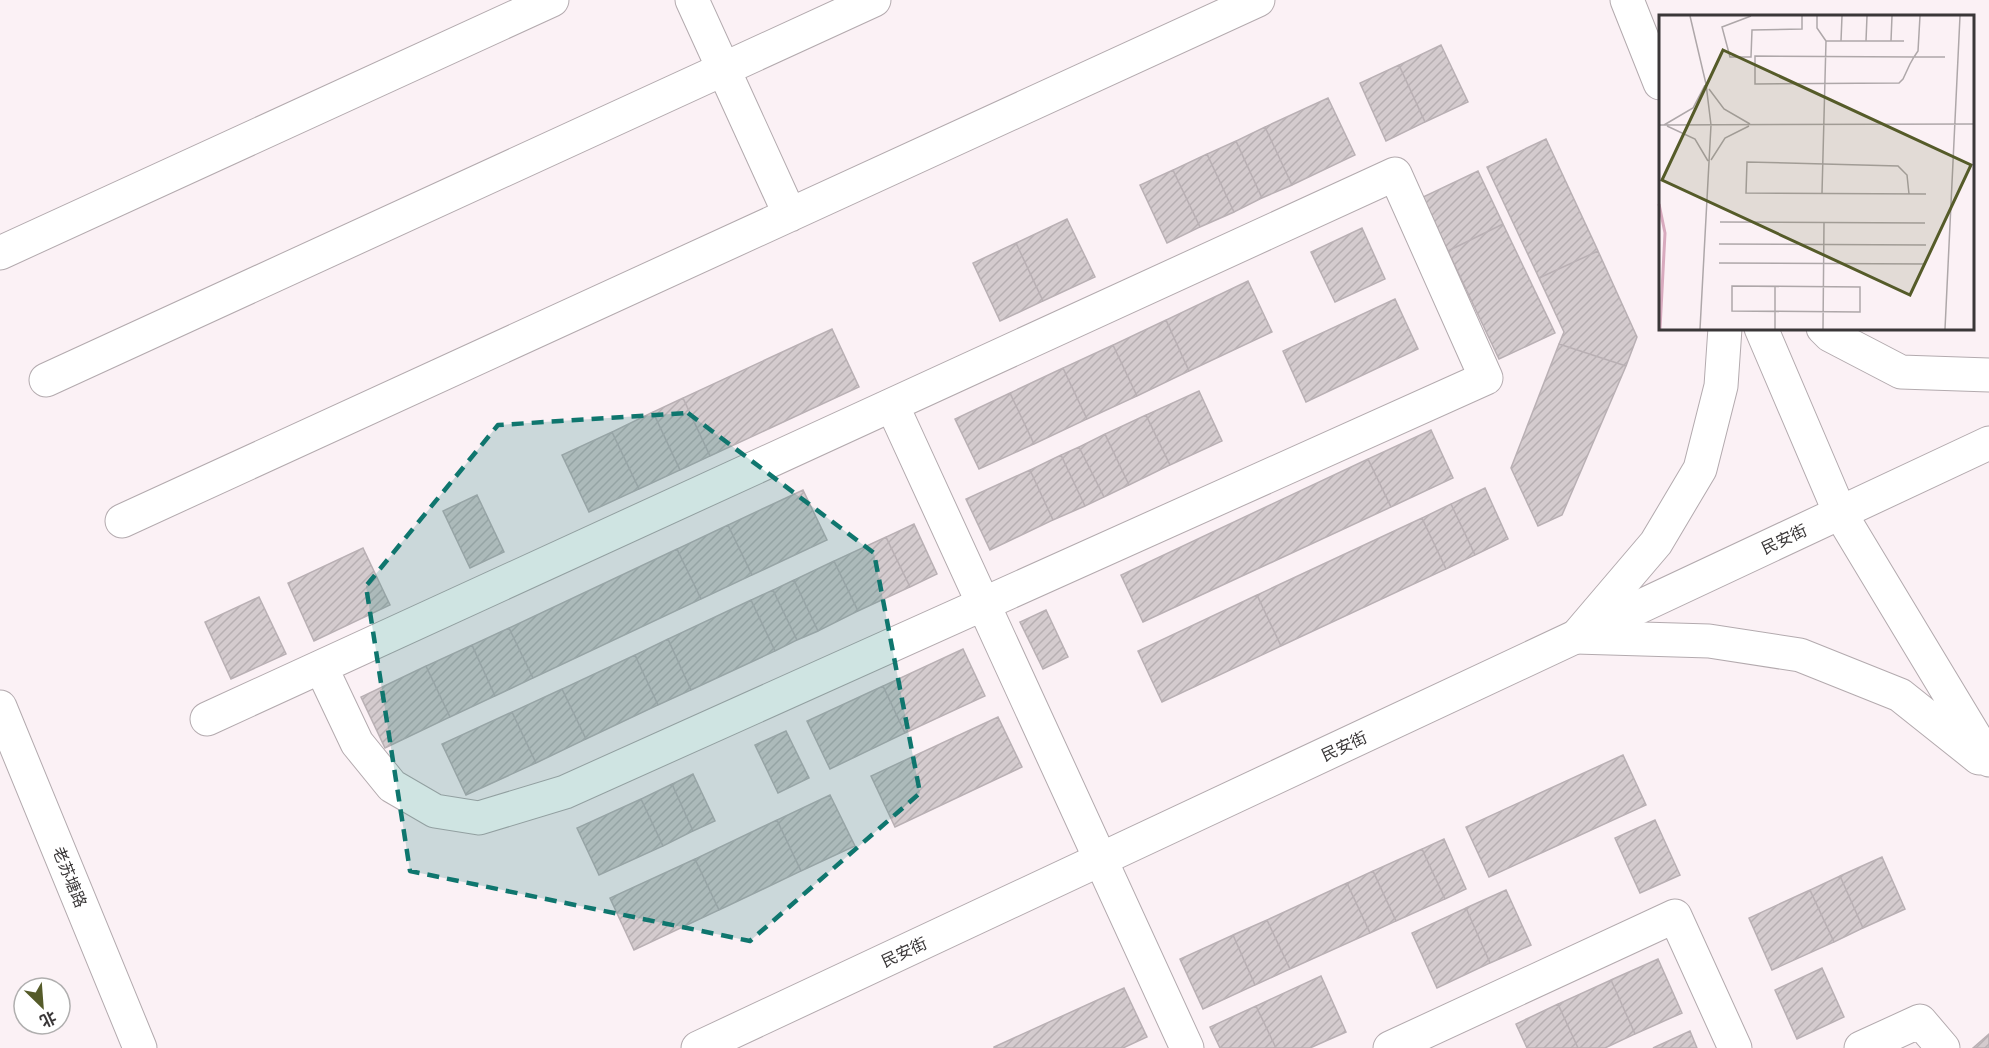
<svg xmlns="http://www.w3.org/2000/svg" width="1989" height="1048" viewBox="0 0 1989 1048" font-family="Signika,'Noto Sans SC',sans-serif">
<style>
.building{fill:url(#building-hatch);stroke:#b9b0b4;stroke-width:1.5}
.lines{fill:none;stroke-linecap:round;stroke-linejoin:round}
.minor-casing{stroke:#b3aaae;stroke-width:35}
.major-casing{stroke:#b3aaae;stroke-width:35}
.minor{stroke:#fff;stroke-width:33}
.major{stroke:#fff;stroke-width:33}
.marked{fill:#0f766e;fill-opacity:0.2;stroke:#0f766e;stroke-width:4.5;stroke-dasharray:12 8;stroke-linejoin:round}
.labels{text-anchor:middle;stroke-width:4.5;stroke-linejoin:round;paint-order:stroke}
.street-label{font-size:16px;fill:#3a3738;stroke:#fff}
.inset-river{fill:none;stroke:#d8aabe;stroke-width:3}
.inset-road{fill:none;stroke:#aea7a9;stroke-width:1.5}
.view{fill:#555b29;fill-opacity:0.15;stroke:#555b29;stroke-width:3}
.inset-edge{fill:none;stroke:#3a3738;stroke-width:3}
</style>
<defs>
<pattern id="building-hatch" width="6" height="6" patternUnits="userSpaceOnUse" patternTransform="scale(1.5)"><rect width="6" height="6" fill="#d4cbce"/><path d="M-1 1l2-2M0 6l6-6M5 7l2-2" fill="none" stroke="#b7afb2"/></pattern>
</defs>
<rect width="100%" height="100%" fill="#fbf1f5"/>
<!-- building -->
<path class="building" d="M1441,45l27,57 -43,20 -26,-57z
M1399,65l26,57 -39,19 -26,-58z
M1328,98l27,57 -63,30 -27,-58z
M1265,127l27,58 -30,13 -26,-57z
M1546,139l52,112 -59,27 -52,-111z
M1236,141l26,57 -28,14 -27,-58z
M1207,154l27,58 -34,15 -27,-57z
M1173,170l27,57 -33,16 -27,-58z
M1478,171l25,53 -55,27 -25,-54z
M1067,219l28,58 -52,24 -27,-58z
M1503,224l52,109 -56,26 -51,-108z
M1362,228l23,51 -50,23 -24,-50z
M1016,243l27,58 -43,20 -27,-58z
M1598,251l39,86 -11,29 -67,-22 5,-12 -25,-54z
M1248,281l24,51 -83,39 -23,-51z
M1395,299l23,50 -112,53 -23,-51z
M1166,320l23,51 -52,25 -24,-51z
M832,329l27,58 -149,69 -27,-58z
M1559,344l67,22 -64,149 -24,11 -27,-58z
M1113,345l24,51 -50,23 -24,-51z
M1063,368l24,51 -53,25 -24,-51z
M1199,391l23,50 -52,24 -24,-50z
M1010,393l24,51 -55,25 -24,-50z
M683,398l27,58 -30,14 -27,-58z
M653,412l27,58 -41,19 -27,-57z
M1146,415l24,50 -41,20 -24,-51z
M1431,430l22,48 -62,29 -23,-48z
M612,432l27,57 -50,23 -27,-57z
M1105,434l24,51 -25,12 -25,-50z
M1079,447l25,50 -19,9 -24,-51z
M1061,455l24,51 -32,14 -23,-50z
M1368,459l23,48 -248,115 -22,-47z
M1030,470l23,50 -63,30 -24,-51z
M1485,488l23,51 -33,16 -24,-51z
M803,490l24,50 -75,35 -24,-50z
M477,495l27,57 -34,16 -27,-57z
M1451,504l24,51 -29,14 -24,-51z
M1422,518l24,51 -165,77 -24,-51z
M914,524l23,50 -27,13 -24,-50z
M728,525l24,50 -51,24 -24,-50z
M886,537l24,50 -52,24 -24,-50z
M363,548l27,57 -76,36 -26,-58z
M677,549l24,50 -168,79 -24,-50z
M834,561l24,50 -40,20 -24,-51z
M794,580l24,51 -21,9 -24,-50z
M773,590l24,50 -22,11 -24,-51z
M1257,595l24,51 -119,56 -24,-51z
M259,597l27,57 -55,25 -26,-57z
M751,600l24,51 -84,39 -23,-51z
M1046,610l22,47 -25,12 -23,-47z
M509,628l24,50 -38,18 -23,-51z
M668,639l23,51 -33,15 -23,-50z
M472,645l23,51 -45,21 -24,-51z
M963,649l22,47 -80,37 -22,-47z
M635,655l23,50 -72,34 -24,-50z
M426,666l24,51 -65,31 -24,-51z
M883,686l22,47 -75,36 -23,-48z
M562,689l24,50 -50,24 -24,-51z
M512,712l24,51 -70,32 -24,-51z
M998,717l24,50 -127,60 -24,-51z
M786,731l23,47 -31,15 -23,-48z
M1623,755l23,50 -157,72 -23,-50z
M693,774l22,47 -22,10 -21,-47z
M672,784l21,47 -30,15 -22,-47z
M830,795l25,51 -54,25 -24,-51z
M641,799l22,47 -64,29 -22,-47z
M777,820l24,51 -82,39 -24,-51z
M1655,820l25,55 -40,18 -25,-55z
M1444,839l22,50 -21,10 -23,-50z
M1422,849l23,50 -49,22 -23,-50z
M1882,857l23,52 -42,19 -23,-52z
M695,859l24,51 -85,40 -24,-52z
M1373,871l23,50 -26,12 -23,-50z
M1840,876l23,52 -29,14 -24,-52z
M1347,883l23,50 -80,36 -23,-49z
M1506,890l25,55 -41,18 -24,-55z
M1810,890l24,52 -62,28 -23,-52z
M1466,908l24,55 -53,25 -25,-55z
M1267,920l23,49 -35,16 -22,-50z
M1233,935l22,50 -52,24 -23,-50z
M1658,959l24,54 -47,21 -24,-54z
M1822,968l22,49 -47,22 -22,-49z
M1321,976l25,56 -36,16h-34l-20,-42z
M1611,980l24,54 -30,14h-27l-20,-44z
M1124,988l23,49 -24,11h-129v-1z
M1558,1004l20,44h-51l-11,-24z
M1256,1006l20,42h-56l-10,-21z
M1690,1031l7,17h-44z
M1989,1034v14h-16z"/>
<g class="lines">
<defs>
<path id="minor" d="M692,0l98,215
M1627,0l33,83
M0,253l552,-253
M1761,328l79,185 149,247
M1823,328l7,7 71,37 88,3
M46,380l828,-380
M892,405l295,643
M122,521l1136,-521
M1576,637l133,4 91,14 100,40 79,63
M1576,637l80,-94 44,-74 21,-83 4,-58
M0,707l140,341
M207,719l1188,-545 91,204 -921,414 -86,26 -44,-7 -43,-25 -35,-43 -36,-76
M1390,1048l285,-132 60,132
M1861,1048l59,-27 23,27"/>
<path id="major" d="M698,1048l1291,-605"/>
</defs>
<!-- minor casing -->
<use href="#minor" class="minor-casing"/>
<!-- major casing -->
<use href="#major" class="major-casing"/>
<!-- minor -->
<use href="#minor" class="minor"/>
<!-- major -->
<use href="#major" class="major"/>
</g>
<!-- marked area -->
<path class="marked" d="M688,413l186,140 46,240 -170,148 -340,-70 -44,-285 132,-161z"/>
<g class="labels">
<!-- street labels -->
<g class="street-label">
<text transform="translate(1784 539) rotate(-25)" y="6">民安街</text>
<text transform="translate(1344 746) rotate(-25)" y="6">民安街</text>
<text transform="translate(70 877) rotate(68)" y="6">老苏塘路</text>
<text transform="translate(904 952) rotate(-25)" y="6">民安街</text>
</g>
</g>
<!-- overview -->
<g transform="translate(1659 15)">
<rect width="315" height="315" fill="#fbf1f5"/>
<path class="inset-river" d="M0,189l6,29 -5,96"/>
<path class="inset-road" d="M31,1l16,68 5,41 -11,204M92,1l-29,11 8,30h21l1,-27 50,-1v-13M158,1v12l9,13M261,1l-2,35 -4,6 -4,7 -7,15 -4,4 -144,1v-28l159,1h31M182,26l1,-25M207,26l1,-25M232,26l1,-25M50,74l15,20 26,15M0,110l315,-1M5,110l29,-17 12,-23M8,111l28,13 13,22M52,145l14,-22 24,-12M163,178l4,-152h78M250,179l-2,-19 -9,-9 -151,-4 -1,31 180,1M61,207l205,1M60,229l207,1M60,248l207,1M73,271l128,1v25l-128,-1zM116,314v-42M164,314l1,-106M286,314l15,-313"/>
<path class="view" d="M64,35l248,115 -61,130 -248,-115z"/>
<rect width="315" height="315" class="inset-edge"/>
</g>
<!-- north arrow -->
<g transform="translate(42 1006) rotate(155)"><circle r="28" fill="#ffffff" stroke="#b0afaf" stroke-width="1.5"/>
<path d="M0-4.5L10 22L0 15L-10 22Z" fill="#555b29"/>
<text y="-9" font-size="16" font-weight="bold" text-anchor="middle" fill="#3a3738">北</text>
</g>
</svg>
